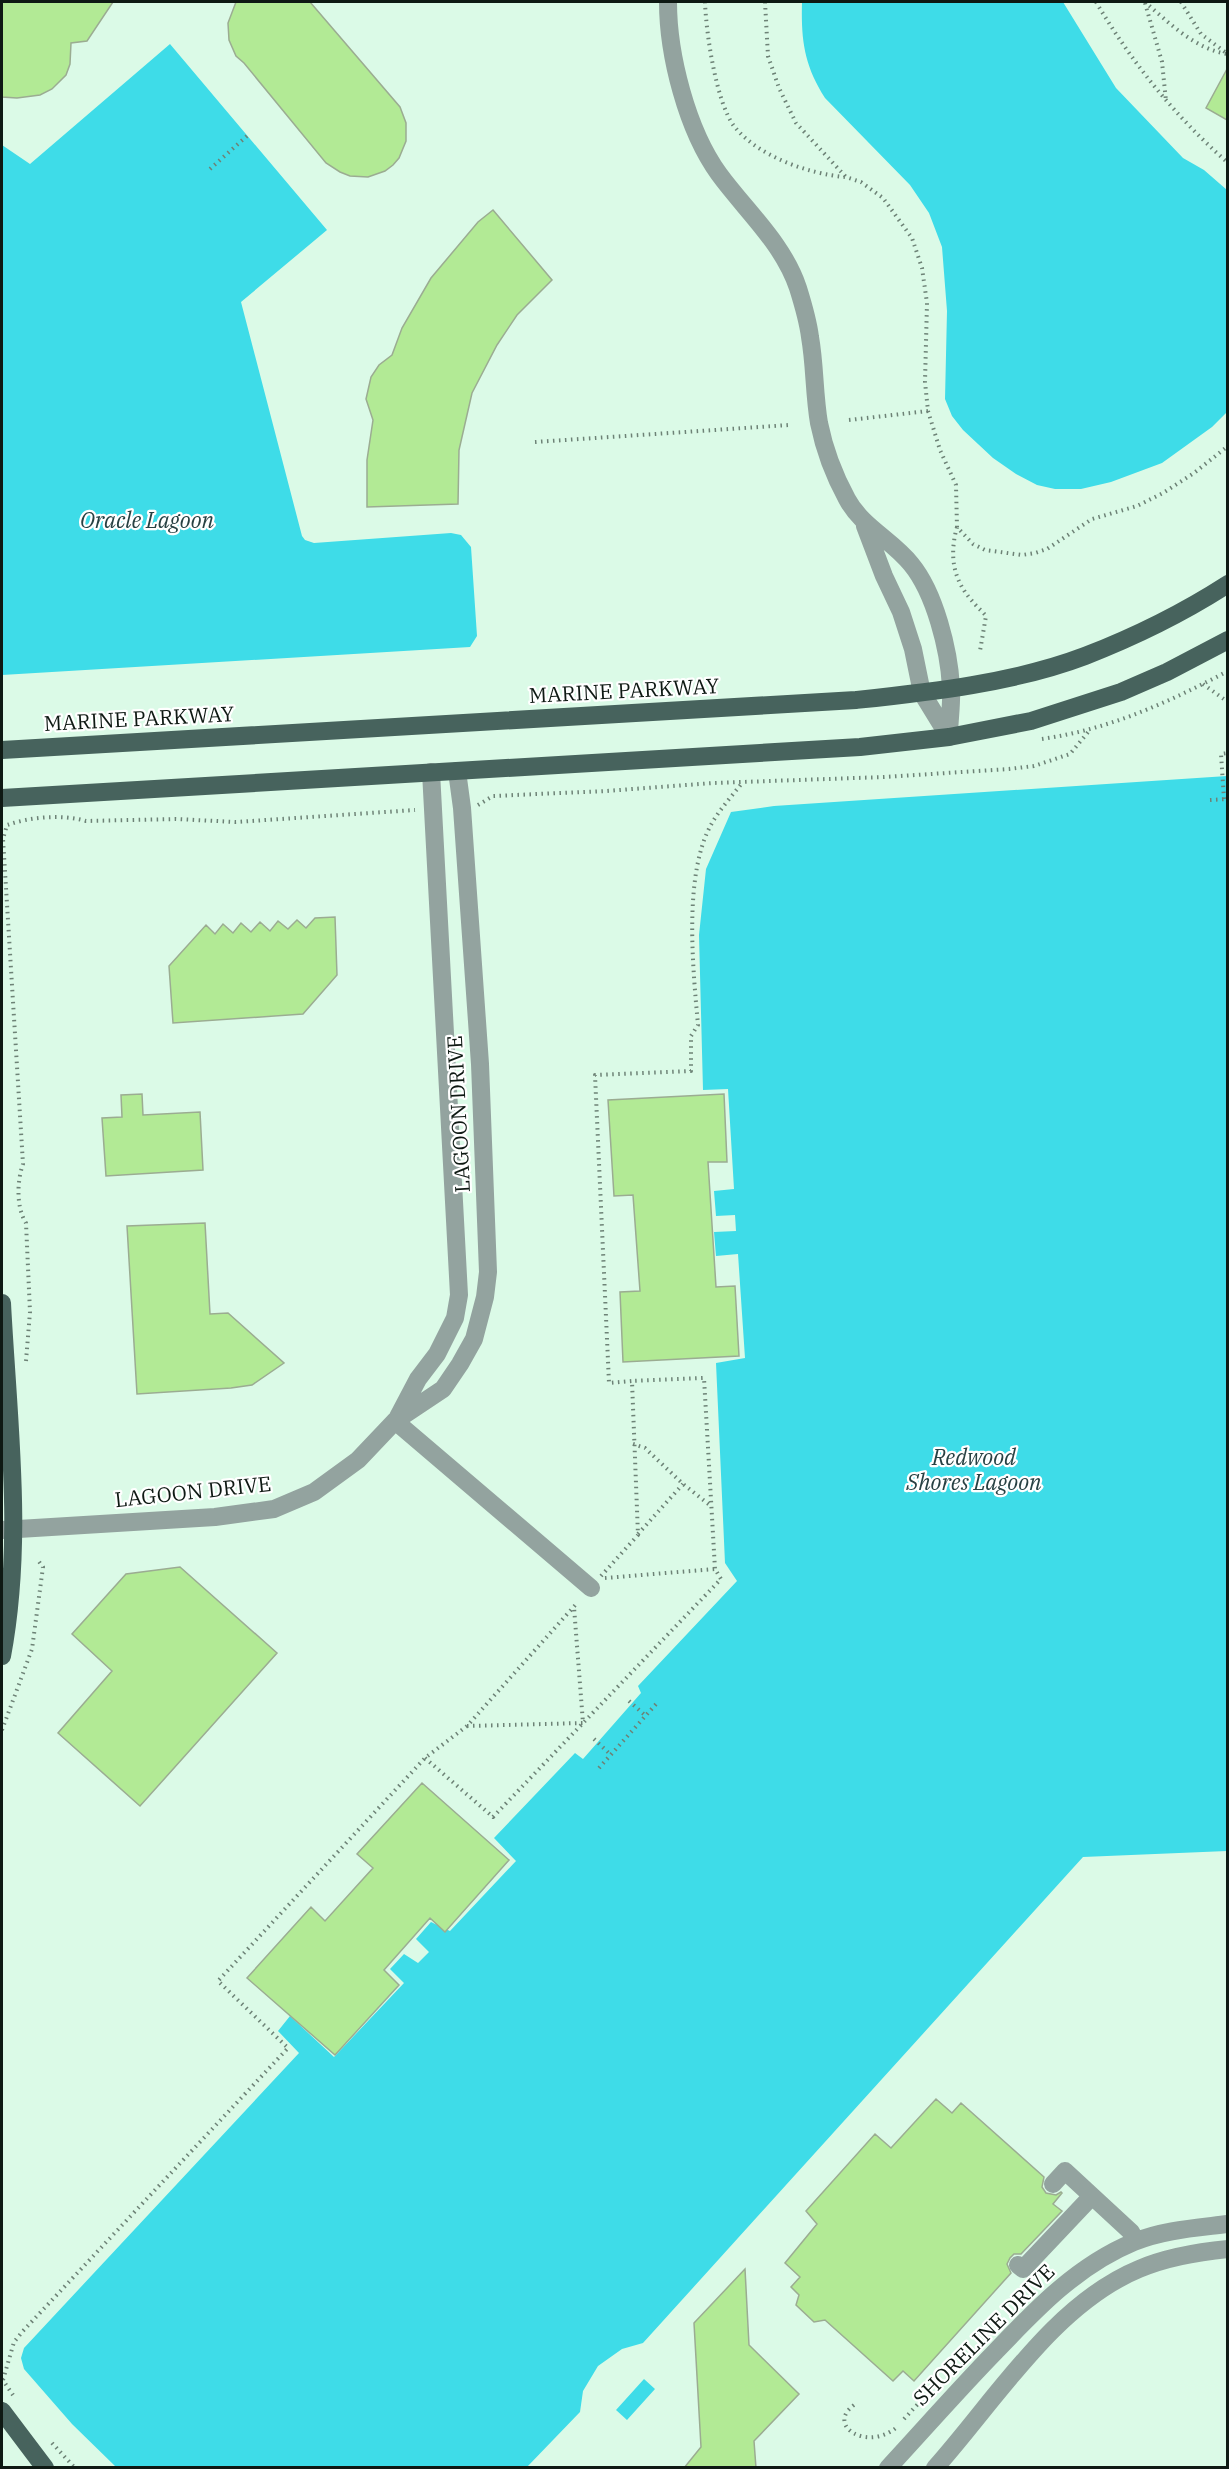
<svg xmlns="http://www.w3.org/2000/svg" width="1229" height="2469" viewBox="0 0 1229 2469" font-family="'IBM Plex Serif',serif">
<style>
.water{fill:#3edce8}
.building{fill:#b2ea95;stroke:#9bac92;stroke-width:1.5}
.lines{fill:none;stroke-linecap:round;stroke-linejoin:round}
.path{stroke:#6d8276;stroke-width:4;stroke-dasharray:1.5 4.5;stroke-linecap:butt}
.minor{stroke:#93a39f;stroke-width:18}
.major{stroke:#47635d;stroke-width:18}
.labels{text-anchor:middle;stroke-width:4.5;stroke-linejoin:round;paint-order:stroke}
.street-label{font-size:21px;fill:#0e1913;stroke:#fff}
.water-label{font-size:22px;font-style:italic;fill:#274143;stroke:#fff}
</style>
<rect width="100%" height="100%" fill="#dbfae7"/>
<!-- water -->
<path class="water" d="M802,2h261l53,86 67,70 21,12 23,20v222l-15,15 -50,36 -51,19 -30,7h-26l-18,-4 -21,-11 -23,-16 -30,-28 -11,-14 -7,-17 2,-88 -5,-64 -13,-34 -19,-28 -85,-87c-21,-33 -24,-58 -23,-96z
M170,44l157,186 -86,72 61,234 3,4 9,3 137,-10 10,2 10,12 6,89 -7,11 -468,28v-530l28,19z
M1227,776v1075l-144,6 -440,486 -21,6 -24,17 -15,25 -3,21 -53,55h-411l-44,-43 -48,-55 -3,-11 3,-10 275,-295 -21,-22 12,-15 44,41 70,-74 -14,-14 14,-15 14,9 11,-11 -13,-13 15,-17 19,9 66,-70 -22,-23 81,-85 8,6 58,-66 -3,-7 99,-105 -12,-18 -9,-200 29,-5 -7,-104 -22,2 -2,-24 22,-1 -1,-16 -19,1 -2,-25 20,-2 -6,-100 -25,1 -4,-155 7,-66 25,-57 43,-6z
M644,2379l11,10 -28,31 -11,-10z"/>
<!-- building -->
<path class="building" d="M2,2h111l-26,39 -16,2 -1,21 -4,11 -14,14 -12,6 -23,3 -15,-1z
M236,2h74l90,105 6,16v18l-7,17 -6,7 -8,6 -17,6 -18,-1 -10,-4 -14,-9 -82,-100 -8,-7 -7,-16 -1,-17z
M1227,69v51l-21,-12z
M493,210l59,70 -35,35 -20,30 -25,48 -13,57 -1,54 -91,3v-47l6,-40 -7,-21 5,-22 8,-12 13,-10 10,-27 29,-50 47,-56z
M335,917l2,58 -34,39 -130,9 -4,-57 37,-41 9,9 8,-10 10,9 8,-10 10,9 9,-10 10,9 8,-10 10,8 9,-9 9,8 9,-10z
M142,1094l1,21 57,-3 3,58 -97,6 -4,-58 20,-1 -1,-22z
M724,1094l3,68h-19l8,125 19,-1 4,70 -116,6 -3,-70 20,-1 -7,-96 -19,1 -6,-96z
M205,1223l5,91 18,-1 56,50 -32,22 -21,3 -94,6 -10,-168z
M180,1567l97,86 -137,153 -82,-73 54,-62 -40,-37 54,-60z
M422,1783l87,77 -64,72 -15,-14 -46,52 15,15 -64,70 -88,-77 64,-71 14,14 48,-53 -16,-14z
M936,2099l16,14 9,-10 83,74 -2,10 4,6 10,2 5,-3 1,1 -9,11 9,7 -41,43h-7l-4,4 -3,6 4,9 -97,108 -11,-10 -10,10 -68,-61 -11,2 -18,-17 3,-10 -8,-8 9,-10 -15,-14 32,-39 -11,-13 69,-77 16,14z
M745,2269l4,76 50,49 -45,47 2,27h-72l17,-21 -7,-124z"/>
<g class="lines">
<!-- path -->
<path class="path" d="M705,2c1,30 11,100 29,124 23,30 75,48 111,51
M765,2l3,54 11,32 17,35 50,54 15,5 22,16 29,40 10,30 5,35 -2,79 3,29 12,39 16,35 1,42 16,17 12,6 37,5 13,-2 12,-4 45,-30 45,-13 26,-13 31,-20 34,-27
M1096,2c37,62 78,113 132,161
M1145,2c23,20 51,48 83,52
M1181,2l20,32 24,18
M1145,3l17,59 4,39
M210,169l37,-33
M849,420l79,-9
M535,442l254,-17
M957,527c-8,29 -4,53 16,75 4,5 9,9 13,14l-6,35
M1203,684l25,18
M1042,739c68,-10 125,-36 186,-68
M1224,799l-3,-45 7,-1
M1210,800l18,-1
M478,805l15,-9 113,-5 107,-8 171,-6 125,-8 25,-3 36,-12 19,-23
M26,1361l4,-49 -4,-89c-10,-16 -9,-42 -3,-59l-20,-325 4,-14c23,-8 55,-11 79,-4l90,-2 60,3 179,-12
M633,1444l12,4 38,36 28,22
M638,1534l45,-50
M601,1576l37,-41 -6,-154 -23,2 -14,-308 96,-4v-35l7,-11c-5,-56 -15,-152 14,-202 8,-14 20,-27 30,-40
M605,1578l110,-9
M629,1701l17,15
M467,1726l116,-3 -9,-116
M2,1730l30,-81 11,-82 -6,-8
M594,1739l17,16
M425,1758l68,59 228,-238 -6,-10 -11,-191 -72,3
M599,1768l58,-65
M2,2379l11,16
M3,2380l11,-38 9,-11 265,-283 -70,-67 207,-223 42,-32 111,-124
M854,2405c-29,21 14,47 43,22
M904,2419l25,-27
M52,2443l23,25"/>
<!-- minor -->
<path class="minor" d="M668,2c0,53 19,128 51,172 27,37 64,69 79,114 5,16 10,33 12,49 5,28 4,57 9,86 5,25 16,54 28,76 15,28 45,41 64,65 24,29 38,86 40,123 1,17 -2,34 -2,50
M865,526l19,50 17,36 12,37 9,44 27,44
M398,1417l20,-38 19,-25 18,-36 4,-23 -28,-523
M395,1421l196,167
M2,1530l213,-13 59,-8 40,-17 44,-32 37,-39 48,-32 17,-25 14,-25 11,-42 3,-25 -8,-208 -18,-256 -5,-37
M1053,2184l12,-13 66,61 5,9
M1018,2265l5,4 69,-73
M888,2468c36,-39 71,-79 108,-117 41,-43 82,-86 138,-109 29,-12 62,-14 94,-18
M935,2468c60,-67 119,-164 204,-199 28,-12 58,-17 89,-20"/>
<!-- major -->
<path class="major" d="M2,750l854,-50c74,-8 158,-17 229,-44 49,-19 98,-43 143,-72
M2,798l858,-51 89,-10 82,-16 90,-29 46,-20 61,-32
M2,1303c6,117 22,236 0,353
M2,2411l43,57"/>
</g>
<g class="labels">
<!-- street labels -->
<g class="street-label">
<text transform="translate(624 691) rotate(-3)" y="7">MARINE PARKWAY</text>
<text transform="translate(139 719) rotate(-3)" y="7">MARINE PARKWAY</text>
<text transform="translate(459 1114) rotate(-93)" y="7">LAGOON DRIVE</text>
<text transform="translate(193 1492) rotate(-6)" y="7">LAGOON DRIVE</text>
<text transform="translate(984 2335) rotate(-45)" y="7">SHORELINE DRIVE</text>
</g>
<!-- water labels -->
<g class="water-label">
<text x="147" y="528">Oracle Lagoon</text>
<text x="974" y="1465">Redwood<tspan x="974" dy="25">Shores Lagoon</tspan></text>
</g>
</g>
<!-- border -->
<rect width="1229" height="2469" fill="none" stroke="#0e1913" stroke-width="6"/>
</svg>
